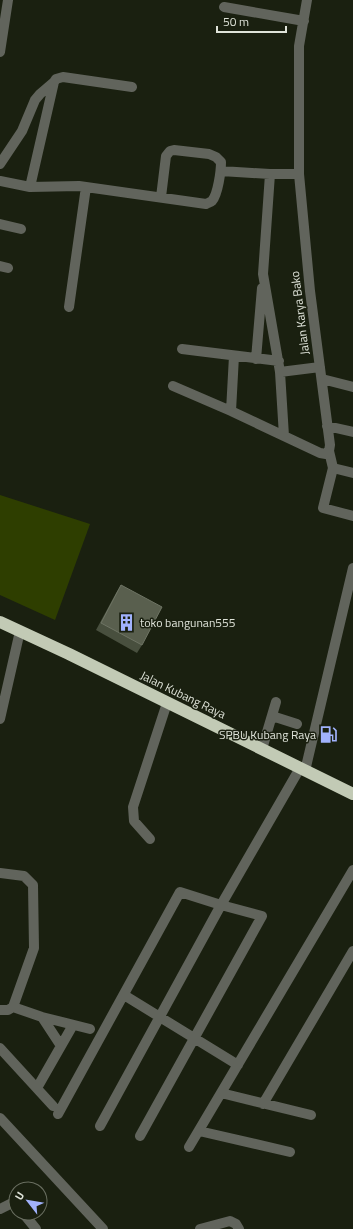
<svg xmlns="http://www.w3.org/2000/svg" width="353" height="1229" viewBox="0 0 353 1229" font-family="'Titillium Web',sans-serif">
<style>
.green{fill:#2e3e00}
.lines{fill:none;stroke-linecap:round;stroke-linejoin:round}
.minor{stroke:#61645c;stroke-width:10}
.highway{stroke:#c2cab5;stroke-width:12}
.wall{fill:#484f3e}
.building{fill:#595f4e;stroke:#6e7464}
.labels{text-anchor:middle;stroke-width:3;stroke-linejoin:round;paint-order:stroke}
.street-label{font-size:12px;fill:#dfe3d9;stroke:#1a2010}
.poi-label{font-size:12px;fill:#dfe3d9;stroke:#1a2010;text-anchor:start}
</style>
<rect width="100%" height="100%" fill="#1a2010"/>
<!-- green -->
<path class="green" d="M0,495l90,29 -35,96 -55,-25z"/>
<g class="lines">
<!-- minor -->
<path class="minor" d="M224,7l80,14
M0,52l8,-52
M0,164l22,-33 13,-31 5,-6 14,-12
M221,171l49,3h29
M270,174l-7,100 17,98 4,64
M0,181l30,6 49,-1 127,18c2,-1 5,-2 6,-3 6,-7 9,-30 9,-39l-5,-5 -7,-3 -35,-4 -4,1 -4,5 -5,41
M30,187l24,-105 2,-3 7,-2 69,10
M0,224l21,5
M0,266l8,2
M69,307l17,-120
M182,349l97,12
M256,359l6,-71
M280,372l40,-5
M322,379l31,8
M173,386l58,25 89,42 6,1 3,-3 1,-6 -20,-154 -11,-117v-128l8,-46
M231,411l3,-55
M327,426l26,6
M329,451l4,17 -10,40 30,8
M333,468l20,5
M272,716l25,8
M0,719l20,-88
M262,749l14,-47
M305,771l48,-203
M150,839l-16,-18 -1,-14 34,-104
M0,873l24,3 9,9 1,63 -21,59 -5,3h-8
M124,995l114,70
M13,1007l29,10 48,12
M42,1017l19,29
M0,1048l53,58
M37,1088l36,-63
M221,1093l90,22
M263,1104l90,-153
M58,1114l122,-222 41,13 41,11 -122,220
M0,1118l103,111
M100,1126l121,-221 79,-137
M199,1131l91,21
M189,1147l164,-277
M0,1209l16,-8
M23,1213l13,16
M200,1229l30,-8 6,3 3,5"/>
<!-- highway -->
<path class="highway" d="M0,622l69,32 284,140"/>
</g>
<!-- wall -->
<path class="wall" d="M121,585l21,60 -5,8 -41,-23 20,-37z"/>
<!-- building -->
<path class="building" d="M121,585l41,22 -20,38 -41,-22z"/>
<!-- icons -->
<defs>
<symbol id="building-bare" viewBox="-9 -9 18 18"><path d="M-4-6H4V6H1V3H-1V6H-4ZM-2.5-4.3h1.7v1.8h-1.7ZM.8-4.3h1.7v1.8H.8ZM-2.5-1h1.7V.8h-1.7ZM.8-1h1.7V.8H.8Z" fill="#a1b2fd" stroke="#1a2010" stroke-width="2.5" paint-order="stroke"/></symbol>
<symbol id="fuel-bare" viewBox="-9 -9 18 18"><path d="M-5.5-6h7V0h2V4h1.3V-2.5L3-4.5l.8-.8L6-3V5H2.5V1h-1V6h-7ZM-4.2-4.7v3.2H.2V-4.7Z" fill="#a1b2fd" stroke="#1a2010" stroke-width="2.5" paint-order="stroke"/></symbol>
</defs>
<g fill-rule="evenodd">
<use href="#building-bare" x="114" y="610" width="25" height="25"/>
<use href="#fuel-bare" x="316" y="722" width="25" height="25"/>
</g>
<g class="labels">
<!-- street labels -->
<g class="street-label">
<text transform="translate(300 313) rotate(-97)" y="4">Jalan Karya Bako</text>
<text transform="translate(183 695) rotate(26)" y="4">Jalan Kubang Raya</text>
</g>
<!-- poi labels -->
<g class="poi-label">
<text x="140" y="627">toko bangunan555</text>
<text x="316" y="739" text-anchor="end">SPBU Kubang Raya</text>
</g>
</g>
<!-- north arrow -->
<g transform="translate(28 1201) rotate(301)"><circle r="19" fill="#1a2010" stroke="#696e60"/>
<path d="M0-3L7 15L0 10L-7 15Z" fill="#a1b2fd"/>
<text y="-6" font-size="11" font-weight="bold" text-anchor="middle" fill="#dfe3d9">U</text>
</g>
<!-- scale -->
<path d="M217 26v6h69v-6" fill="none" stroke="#dfe3d9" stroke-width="2"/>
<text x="223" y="26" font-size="12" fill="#dfe3d9" stroke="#1a2010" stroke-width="3" paint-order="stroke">50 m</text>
</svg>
